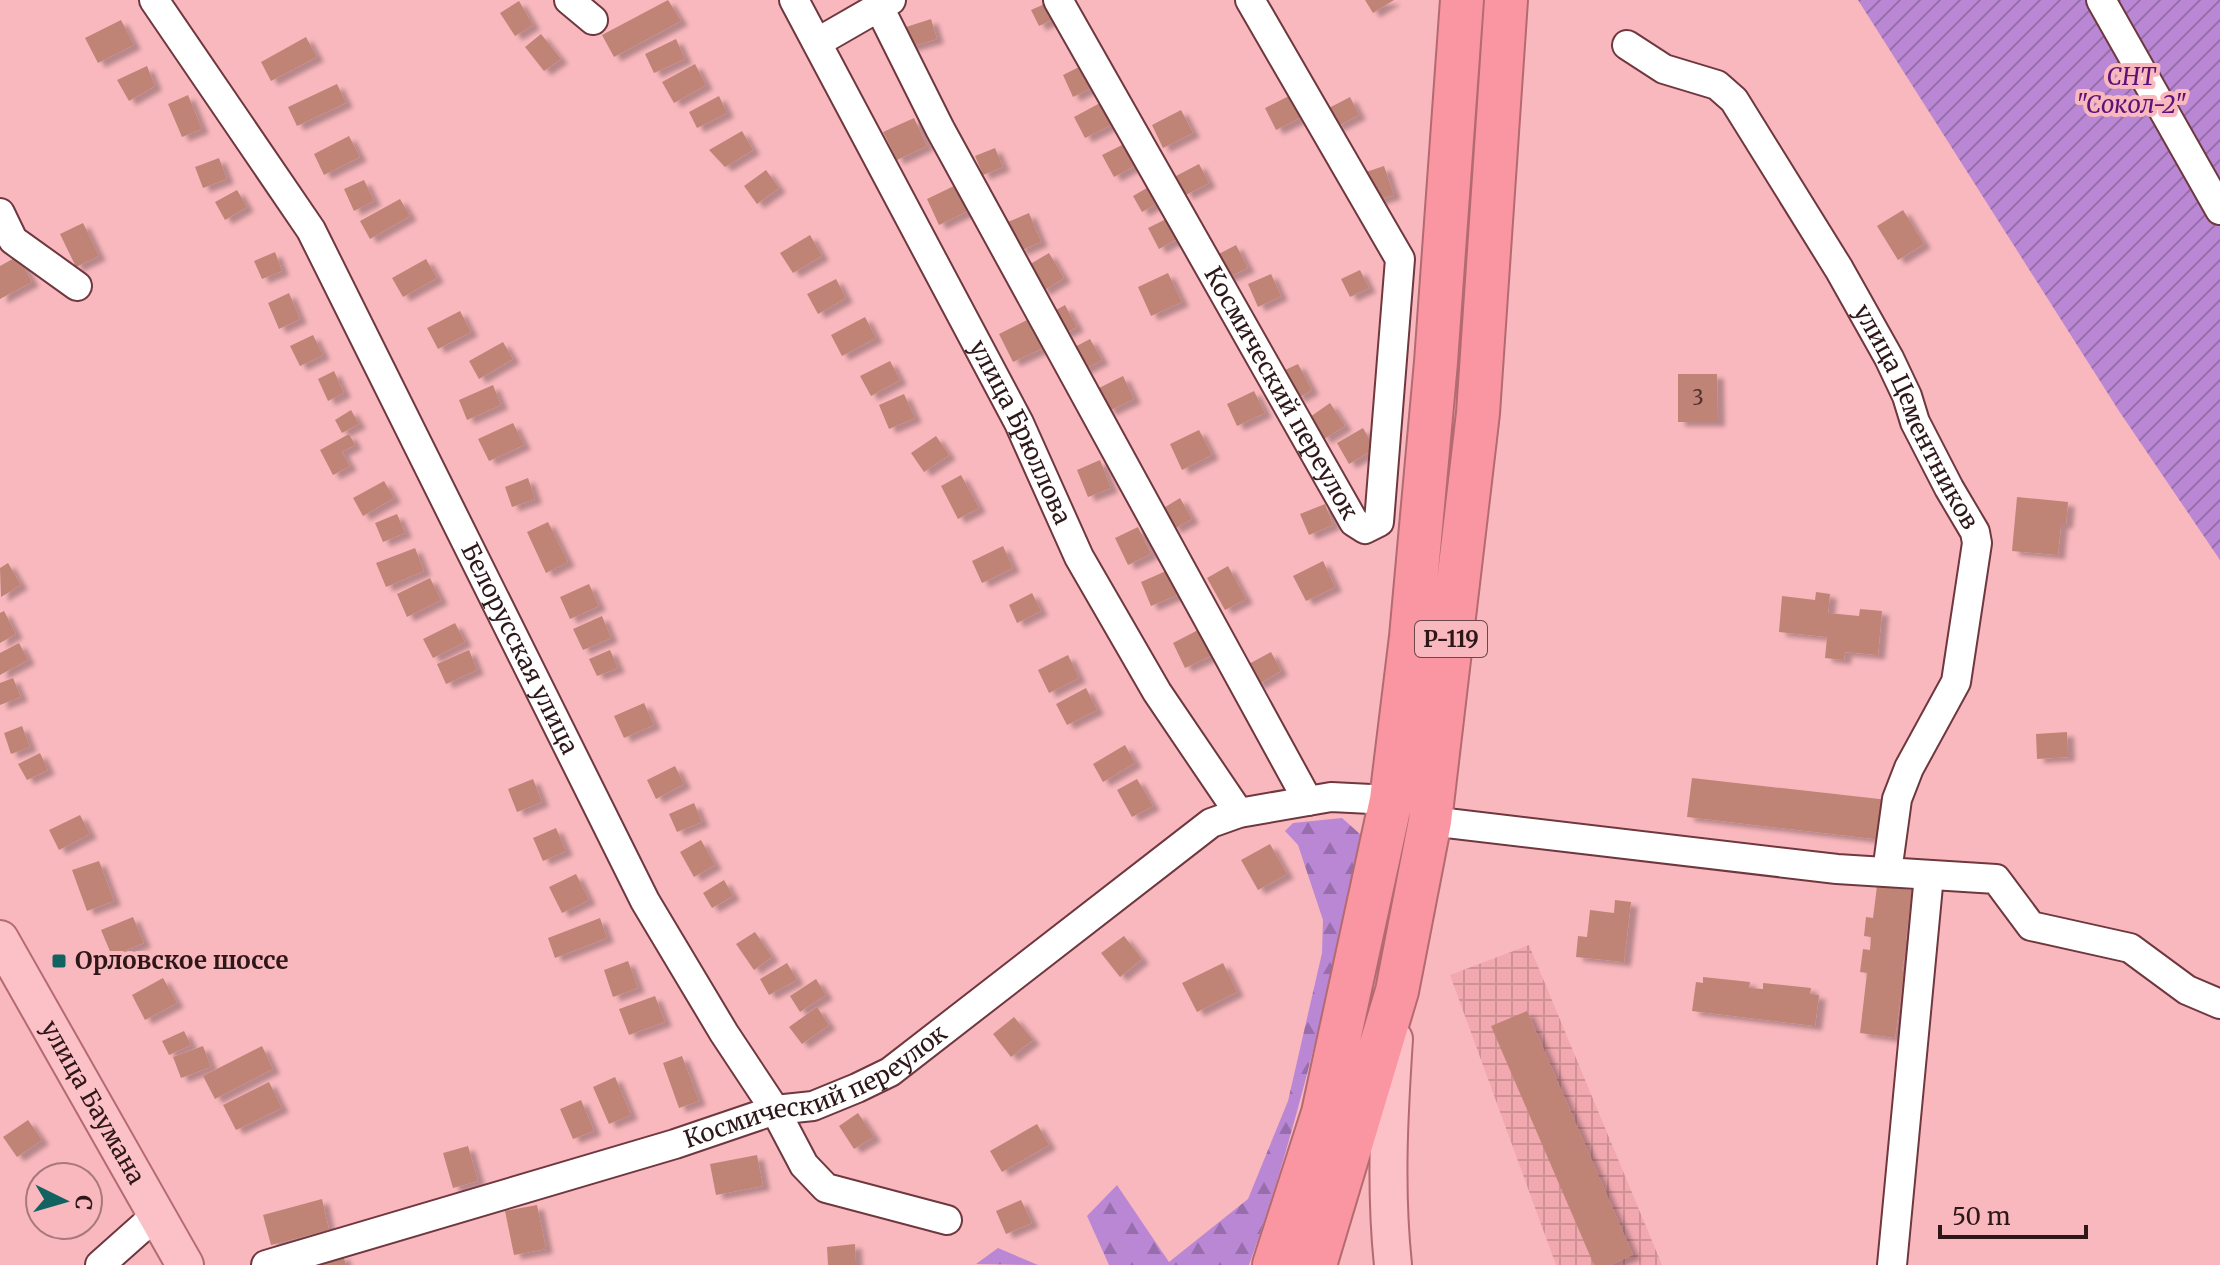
<svg xmlns="http://www.w3.org/2000/svg" width="2220" height="1265" viewBox="0 0 2220 1265" font-family="Merriweather,serif">
<style>
.industrial{fill:url(#industrial-grid)}
.forest{fill:url(#forest-firs)}
.garden{fill:url(#garden-furrows)}
.building{fill:#bf8476;filter:url(#shadow)}
.lines{fill:none;stroke-linecap:round;stroke-linejoin:round}
.minor-casing{stroke:#6e383e;stroke-width:32}
.major-casing{stroke:#b36a71;stroke-width:40}
.highway-casing{stroke:#b36a71;stroke-width:46}
.minor{stroke:#fff;stroke-width:28}
.major{stroke:#fcc0c7;stroke-width:36}
.highway{stroke:#fa96a1;stroke-width:42}
.poi-dot{fill:#126261;stroke:#f9b8bd;stroke-width:3}
.labels{text-anchor:middle;stroke-width:8;stroke-linejoin:round;paint-order:stroke}
.number-label{font-size:20px;fill:#523230}
.shield{fill:#f9b8bd;stroke:#6b474a;stroke-width:2}
.shield-label{font-size:22px;font-weight:bold;fill:#2e1719}
.park-label{font-size:24px;font-style:italic;fill:#5b1379;stroke:#f9b8bd}
.street-label{font-size:24px;fill:#2e1719;stroke:#f9b8bd}
.poi-label{font-size:24px;font-weight:bold;fill:#2e1719;stroke:#f9b8bd;text-anchor:start}
</style>
<defs>
<pattern id="industrial-grid" width="8" height="8" patternUnits="userSpaceOnUse" patternTransform="scale(2)"><rect width="8" height="8" fill="#f1a8af"/><path d="M0 4h8M4 0v8" fill="none" stroke="#cf9096"/></pattern>
<pattern id="forest-firs" width="22" height="20" patternUnits="userSpaceOnUse" patternTransform="scale(2)"><rect width="22" height="20" fill="#ba87d5"/><path d="M5 1l3.5 6h-7zM16 11l3.5 6h-7z" fill="#986dac"/></pattern>
<pattern id="garden-furrows" width="10" height="10" patternUnits="userSpaceOnUse" patternTransform="scale(2)"><rect width="10" height="10" fill="#ba87d5"/><path d="M-1 1l2-2M0 10L10 0M9 11l2-2" fill="none" stroke="#986dac"/></pattern>
<filter id="shadow"><feDropShadow dx="7" dy="4.5" stdDeviation="2" flood-color="#0004"/></filter>
</defs>
<rect width="100%" height="100%" fill="#f9b8bd"/>
<!-- industrial -->
<path class="industrial" d="M1529,945l133,320h-106l-106,-290z"/>
<!-- forest -->
<path class="forest" d="M1342,818l18,16 1,24c-35,136 -64,275 -112,407h-140l-22,-49 30,-31 52,77 79,-63 40,-98 34,-148 1,-33 -25,-75 -13,-14 8,-8z
M998,1248l40,17 -62,-1z"/>
<!-- garden -->
<path class="garden" d="M1858,0h362v560l-101,-149z"/>
<!-- building -->
<path class="building" d="M668,0l13,21 -67,36 -12,-22z
M1365,0h29l-21,13z
M519,1l14,24 -18,11 -15,-23z
M1049,2l7,16 -17,8 -8,-16z
M931,19l6,20 -28,8 -6,-19z
M121,20l13,25 -36,18 -13,-25z
M541,34l20,25 -17,12 -19,-24z
M306,37l11,20 -46,24 -10,-19z
M676,39l9,20 -31,14 -9,-19z
M695,64l11,21 -32,18 -12,-21z
M1085,64l10,22 -22,11 -10,-22z
M147,66l8,20 -26,15 -12,-21z
M337,84l9,19 -49,23 -9,-19z
M188,95l14,34 -20,8 -14,-33z
M719,96l8,17 -30,15 -8,-16z
M1289,96l11,22 -24,12 -11,-22z
M1350,97l9,18 -23,12 -9,-18z
M1100,103l11,22 -26,13 -11,-21z
M1181,110l12,23 -30,15 -11,-23z
M914,118l13,28 -30,14 -14,-28z
M742,131l11,19 -28,17 -16,-17z
M349,136l11,21 -36,18 -10,-21z
M1126,143l12,21 -24,13 -12,-22z
M995,148l8,19 -20,8 -8,-19z
M219,158l8,21 -24,9 -8,-21z
M1199,164l10,19 -23,12 -10,-19z
M1384,166l10,29 -19,6 -9,-29z
M766,170l13,18 -22,16 -13,-18z
M364,180l10,21 -20,10 -10,-22z
M956,185l12,26 -29,14 -12,-26z
M1152,185l9,16 -19,11 -9,-16z
M237,190l10,17 -22,13 -10,-18z
M400,199l10,17 -40,23 -10,-18z
M1903,210l21,34 -26,16 -21,-34z
M1029,213l12,29 -21,9 -12,-29z
M1168,218l11,20 -20,11 -11,-21z
M83,223l16,33 -23,11 -16,-33z
M810,235l12,21 -29,17 -13,-20z
M1236,245l12,23 -22,10 -11,-22z
M275,252l7,19 -20,8 -8,-18z
M1049,253l15,25 -21,13 -16,-25z
M18,256l14,26 -32,17v-33z
M426,259l11,19 -34,19 -11,-19z
M1360,270l9,18 -19,9 -9,-18z
M1168,273l14,29 -31,14 -13,-29z
M1271,274l10,22 -23,11 -10,-23z
M836,279l10,19 -28,16 -11,-20z
M289,293l11,26 -21,10 -11,-26z
M1065,305l12,22 -13,7 -13,-21z
M460,311l11,21 -33,17 -11,-21z
M865,317l11,21 -34,18 -11,-21z
M1029,319l14,29 -30,14 -14,-28z
M313,335l10,20 -23,11 -10,-20z
M1090,339l12,21 -19,10 -12,-21z
M503,342l10,17 -34,20 -10,-18z
M890,361l10,19 -29,16 -11,-20z
M1298,364l14,26 -14,8 -15,-27z
M334,371l10,22 -16,8 -10,-22z
M1678,374h39l1,48h-40z
M1123,376l11,23 -25,12 -12,-22z
M493,385l8,20 -34,15 -8,-20z
M1254,391l11,22 -28,13 -10,-22z
M904,394l11,24 -26,11 -10,-24z
M1330,403l15,23 -21,13 -14,-22z
M351,410l8,14 -17,9 -7,-13z
M513,423l11,22 -35,16 -11,-22z
M1363,428l12,21 -26,15 -12,-21z
M1199,430l13,25 -30,15 -12,-26z
M349,434l6,11 -13,7 8,14 -17,9 -13,-25z
M936,436l13,19 -25,17 -13,-19z
M1100,460l11,28 -23,9 -11,-27z
M961,475l18,33 -21,11 -17,-33z
M528,478l7,21 -23,8 -7,-20z
M384,481l10,17 -31,18 -10,-18z
M2017,497l51,5 -2,22h-5l-3,31 -46,-4z
M1180,498l12,21 -18,10 -12,-20z
M1325,504l8,21 -24,10 -9,-21z
M397,514l8,19 -22,9 -8,-19z
M548,522l20,40 -22,11 -19,-41z
M1138,527l13,27 -23,11 -13,-27z
M1003,546l10,22 -31,15 -10,-22z
M415,548l9,23 -38,16 -10,-24z
M1323,561l12,26 -29,14 -13,-25z
M8,563l13,22 -20,12 -1,-29z
M1228,566l18,33 -21,11 -18,-32z
M1166,571l11,24 -26,11 -10,-24z
M430,578l11,22 -34,17 -10,-23z
M589,584l10,22 -29,13 -10,-22z
M1816,592l14,2 -2,19 31,3 1,-7 22,2 -4,44 -33,-3 -1,8 -19,-2 2,-21 -48,-5 3,-36 33,4z
M1032,593l9,18 -24,12 -8,-18z
M4,611l12,23 -16,9v-30z
M602,616l9,22 -28,12 -10,-21z
M455,623l10,19 -32,16 -10,-19z
M1202,628l13,26 -30,14 -12,-25z
M19,643l9,17 -28,15v-22z
M469,650l8,20 -31,14 -9,-20z
M610,650l8,18 -21,8 -8,-17z
M1271,652l10,19 -24,14 -10,-20z
M1068,655l11,23 -30,15 -11,-23z
M13,678l8,19 -21,8v-22z
M1086,688l11,22 -30,15 -11,-21z
M644,703l10,22 -30,13 -10,-22z
M22,726l8,21 -19,7 -7,-21z
M2067,732l1,25 -31,2 -1,-25z
M1125,745l10,18 -32,19 -10,-18z
M40,753l8,17 -21,10 -9,-16z
M675,766l9,18 -28,15 -9,-19z
M1692,778l196,22 -5,40 -196,-23z
M533,779l9,23 -25,10 -9,-23z
M1137,779l16,27 -21,11 -15,-27z
M694,803l8,19 -25,10 -8,-18z
M80,815l10,19 -31,16 -10,-20z
M556,828l10,23 -23,10 -10,-23z
M701,840l14,25 -21,12 -14,-25z
M1270,844l17,30 -29,16 -17,-30z
M99,861l15,40 -27,10 -15,-41z
M576,874l13,26 -27,13 -13,-26z
M724,880l9,16 -21,12 -9,-15z
M1877,886l35,4 -6,50h5l-2,19 -5,-1 -2,12 8,1 -3,19 -5,-1 -7,49 -35,-5 7,-60 -7,-1 3,-23 7,1 1,-13 -7,-1 2,-19 7,1z
M1615,900l16,2 -7,60 -48,-5 2,-21 9,1 3,-27 24,3z
M133,917l11,26 -32,13 -11,-26z
M600,918l7,20 -52,20 -7,-20z
M755,932l17,25 -18,13 -18,-26z
M1124,936l18,23 -22,18 -19,-24z
M628,961l10,27 -25,9 -9,-27z
M787,963l10,17 -28,15 -9,-16z
M1223,963l14,29 -40,20 -15,-29z
M1703,977l47,5 -1,6 14,1v-6l48,5 -1,6 9,1 -4,31 -123,-15 4,-29 7,1z
M163,978l14,25 -32,17 -13,-25z
M816,979l10,16 -26,17 -10,-16z
M655,996l10,26 -36,13 -10,-26z
M817,1007l12,18 -27,19 -13,-17z
M1527,1011l106,244 -23,10h-16l-103,-239z
M1014,1017l19,23 -22,17 -18,-23z
M184,1031l7,14 -22,10 -7,-14z
M203,1046l8,21 -30,11 -8,-21z
M262,1046l11,23 -58,30 -12,-23z
M682,1056l17,45 -20,7 -16,-45z
M615,1077l16,38 -22,9 -16,-37z
M269,1082l13,26 -46,22 -13,-25z
M581,1100l13,31 -21,8 -13,-30z
M858,1113l16,24 -20,12 -15,-23z
M28,1120l14,20 -25,17 -14,-20z
M1037,1124l12,21 -47,27 -12,-21z
M468,1146l10,35 -25,7 -10,-35z
M757,1155l6,31 -47,9 -6,-31z
M67,1162l9,15h-25l-2,-4z
M322,1199l7,31 -58,15 -8,-30z
M1021,1200l11,23 -26,11 -10,-23z
M537,1205l9,44 -32,6 -9,-44z
M855,1244l1,21h-28l-1,-18z
M343,1255l3,10h-38z"/>
<g class="lines">
<defs>
<g id="minor">
<path id="s1" d="M154,0l157,230 334,671 79,132 51,77 29,55 22,23 121,32"/>
<path d="M569,0l24,20"/>
<path id="s2" d="M794,0l225,423 60,134 78,135 82,121"/>
<path id="s3" d="M1058,0l296,522 11,7 14,-7 21,-263 -150,-259"/>
<path d="M2101,0l119,210"/>
<path d="M879,7l61,122 368,672"/>
<path d="M818,42l73,-42"/>
<path id="s4" d="M1627,45l37,24 53,16 17,15 105,169 50,89 18,38 8,26 34,66 26,44 2,11 -21,139 -47,86 -12,31 -10,73"/>
<path d="M0,213l13,27 64,46"/>
<path d="M1430,821l407,48 159,10 35,47 99,22 57,42 33,14"/>
<path d="M100,1265l55,-49"/>
<path id="s5" d="M266,1265l409,-121 100,-34 38,-4 44,-18 33,-16 321,-249 28,-10 92,-16 60,3"/>
<path d="M1892,1265l37,-390"/>
</g>
<g id="major">
<path id="s6" d="M0,939l185,326"/>
<path d="M1393,1265c-8,-76 -4,-150 1,-226"/>
</g>
<path id="highway" d="M1274,1265l49,-152 68,-313 20,-163 25,-275 26,-362
M1315,1265l82,-274 33,-170 48,-408 28,-413"/>
</defs>
<!-- minor casing -->
<use href="#minor" class="minor-casing"/>
<!-- major casing -->
<use href="#major" class="major-casing"/>
<!-- highway casing -->
<use href="#highway" class="highway-casing"/>
<!-- minor -->
<use href="#minor" class="minor"/>
<!-- major -->
<use href="#major" class="major"/>
<!-- highway -->
<use href="#highway" class="highway"/>
</g>
<!-- markers -->
<rect class="poi-dot" x="51" y="953" width="16" height="16" rx="4"/>
<g class="labels">
<!-- number labels -->
<g class="number-label">
<text x="1698" y="405">3</text>
</g>
<!-- shield labels -->
<rect class="shield" x="1415" y="621" width="72" height="36" rx="6"/>
<g class="shield-label">
<text x="1451" y="647">Р-119</text>
</g>
<!-- park labels -->
<g class="park-label">
<text x="2131" y="85">СНТ<tspan x="2131" dy="28">"Сокол-2"</tspan></text>
</g>
<!-- street labels -->
<g class="street-label">
<text dy="8" stroke="none"><textPath href="#s3" startOffset="452">Космический переулок</textPath></text>
<text dy="8" stroke="none"><textPath href="#s4" startOffset="488">улица Цементников</textPath></text>
<text dy="8" stroke="none"><textPath href="#s2" startOffset="488">улица Брюллова</textPath></text>
<text dy="8" stroke="none"><textPath href="#s1" startOffset="746">Белорусская улица</textPath></text>
<text dy="8" stroke="none"><textPath href="#s5" startOffset="580">Космический переулок</textPath></text>
<text dy="8" stroke="none"><textPath href="#s6" startOffset="188">улица Баумана</textPath></text>
</g>
<!-- poi labels -->
<g class="poi-label">
<text x="75" y="969">Орловское шоссе</text>
</g>
</g>
<!-- north arrow -->
<g transform="translate(64 1201) rotate(95)"><circle r="38" fill="#f9b8bd" stroke="#a8787b" stroke-width="2"/>
<path d="M0-6L14 30L0 20L-14 30Z" fill="#126261"/>
<text y="-12" font-size="22" font-weight="bold" text-anchor="middle" fill="#2e1719">С</text>
</g>
<!-- scale -->
<path d="M1940 1225v12h146v-12" fill="none" stroke="#2e1719" stroke-width="4"/>
<text x="1952" y="1225" font-size="24" fill="#2e1719" stroke="#f9b8bd" stroke-width="6" paint-order="stroke">50 m</text>
</svg>
